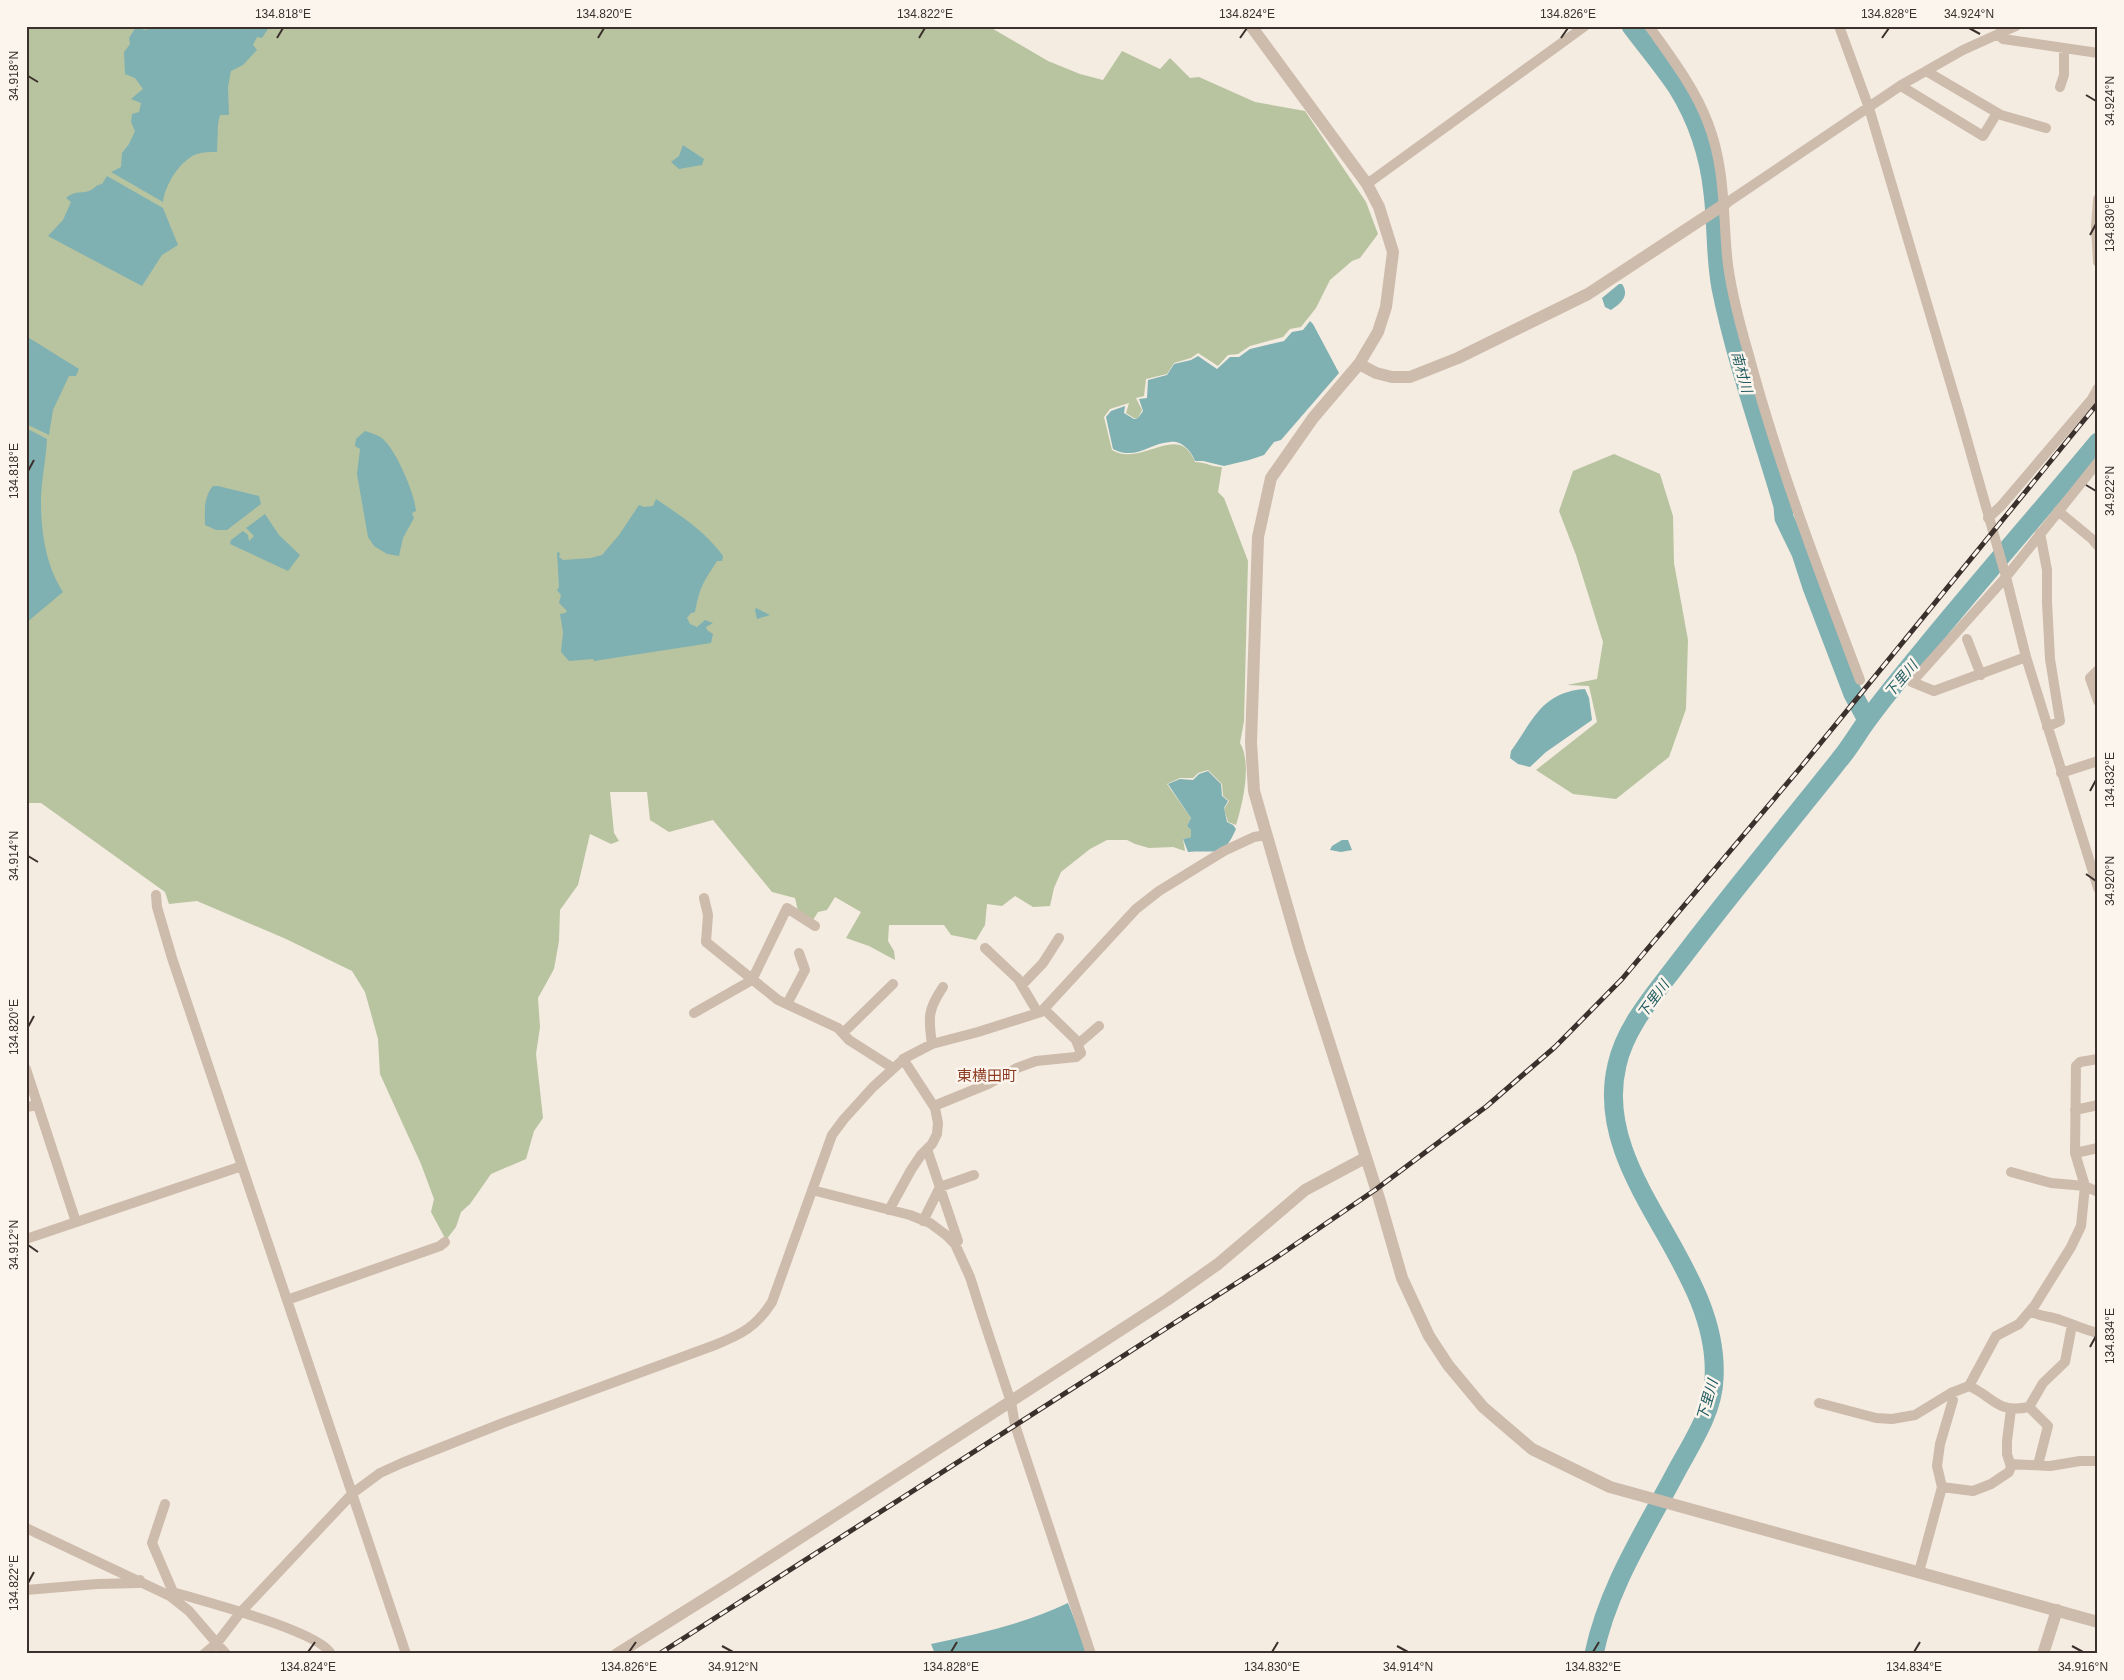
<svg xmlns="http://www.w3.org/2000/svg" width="2124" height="1680" viewBox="0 0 2124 1680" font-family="Helvetica,'Noto Sans JP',sans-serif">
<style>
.green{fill:#b8c4a0}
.water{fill:#7fb0b2}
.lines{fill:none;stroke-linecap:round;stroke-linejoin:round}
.river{stroke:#7fb0b2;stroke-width:19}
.minor{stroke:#cdbbac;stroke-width:10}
.tertiary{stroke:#cdbbac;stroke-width:12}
.rail-casing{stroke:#3b302b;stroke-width:5}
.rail{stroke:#fbf5ee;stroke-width:3;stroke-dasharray:9;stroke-linecap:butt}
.ticks{fill:none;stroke:#3b302b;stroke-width:2}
.labels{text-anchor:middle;stroke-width:5;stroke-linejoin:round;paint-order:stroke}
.water-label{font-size:14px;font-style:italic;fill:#1f5a5e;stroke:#fbf5ee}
.quarter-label{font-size:15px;fill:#8c3b22;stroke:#fbf5ee}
.neatline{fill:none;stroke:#3b302b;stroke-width:2}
.ticks-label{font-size:12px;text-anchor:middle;fill:#3b302b}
</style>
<rect width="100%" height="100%" fill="#f4ebe1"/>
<!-- green -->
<path class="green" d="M26,26h962l60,35 32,13 23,6 19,-29 38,18 10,-11 20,20 9,-1 56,25 50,9 61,91 12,32 -18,24 -8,3 -22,19 -14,28 -15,19 -11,2 -7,8 -33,9 -12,8 -10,1 -10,11 -20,-13 -7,5 -17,5 -7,11 -21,5 -2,17 -8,2 6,12 -4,8h-4l-8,-5 3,-10 -19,6 -6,8 8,33c30,18 67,-30 83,12 10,0 17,5 27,5l-4,25 6,6 24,63 -4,160 -4,22c12,20 3,60 -4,82l-8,-3 -4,-13 5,-8 -6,-5 -1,-12 -14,-14 -10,3 -5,5h-13l-13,6 24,34 -4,8 4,4v7l-8,2 2,12 -12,-4 -24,1 -14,-4 -8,-4h-20l-17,9 -29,23 -7,16 -4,18 -17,1 -18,-11 -13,10 -15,-2 -2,21 -9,15 -25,-5 -7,-10h-55l-1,16 6,10 1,9 -26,-14 -23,-8 15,-26 -26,-15 -8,13 -9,2 -5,8 -15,-9 -3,-13 -23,-6 -59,-72 -44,12 -19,-12 -3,-28h-37l4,41 5,8 -8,3 -21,-10 -12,51 -18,25 -1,31 -5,28 -16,29 2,29 -4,27 7,64 -9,13 -8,28 -35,15 -21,30 -9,8 -5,15 -10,13 -15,-28 3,-13 -13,-35 -41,-90 -2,-35 -13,-47 -13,-21 -66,-32 -89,-38 -28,3 -4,-12 -124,-89h-15z
M1614,454l46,20 13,42 1,47 14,77 -2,69 -17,48 -53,42 -43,-5 -37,-24 61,-48 -8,-36 -22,-1 30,-6 6,-37 -27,-87 -17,-44 14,-40z"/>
<!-- water -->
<path class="water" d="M159,26h111l-8,12 -5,-1 -4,8 4,5 -14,15 -12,6 -3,16 1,28h-9l-2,9 -1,28c-6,0 -14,0 -20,2 -17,6 -32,31 -34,48l-52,-30 10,-5 1,-14 7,-9 6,-13 -4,-9 1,-8 7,-2 2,-9 -10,-4 12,-10 -8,-11 -10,-4 -1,-22 6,-8 -1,-6 7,-11 9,3z
M683,145l21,14 -2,6 -23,4 -8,-7 8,-6z
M107,176l56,32 15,37 -16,10 -20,31 -94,-50 15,-16 8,-18 -5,-4c11,-9 15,-3 25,-8 5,-3 5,-5 11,-6z
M1619,284h3c8,12 -1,19 -11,26l-6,-3 -3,-9z
M1310,321l3,3 26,49 -58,67 -7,2 -10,13 -15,5 -25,6 -21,-5h-8c-3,-9 -13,-21 -25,-19 -20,1 -34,19 -57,7l-7,-32 5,-6 14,-5 -1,7 10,6 4,-1 5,-7 -4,-12 8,-1 1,-18 19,-5 7,-11 17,-4 7,-4 19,13 13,-12h9l11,-8 34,-8 8,-9 11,-2z
M26,336l53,33 -3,7h-7l-16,34 -4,25 -23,-11z
M26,428l21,11c-1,21 -6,42 -6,63 0,30 5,64 22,90l-37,31z
M365,431c6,2 13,4 18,8 13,11 32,55 33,72l-4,2 2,5 -11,20 -4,18 -12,-2 -13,-8 -6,-9 -11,-63 3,-25 -5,-3 1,-7z
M213,486h5l41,10 2,8 -34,26h-11l-11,-5c0,-14 -2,-27 8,-39z
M656,499c25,17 50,33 67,57l-1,5h-5c-14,22 -17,25 -22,51l-4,1 -4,5 3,6 7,3 8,-7 8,3 -7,4 1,3 6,4 -2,9 -117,18 -1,-2 -24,2 -8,-9 2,-20 -3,-18 5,-1 2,-2 -8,-8 2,-8 -4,-5 2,-3 -2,-35 3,1 -1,4 4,3 28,-2 11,-3 17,-20 20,-30 5,2 9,-1z
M265,514l14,21 21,20 -12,16 -58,-27 1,-4 12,-9 5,4 1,6 5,-5 -8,-8z
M756,608l14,7 -13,4 -2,-9z
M1585,689l4,9 3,22 -46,32 -16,15 -12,-3 -8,-6 1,-7c22,-30 30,-59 74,-62z
M1208,771l13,13 1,12 6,5 -4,7 3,14 6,3 3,4c-14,31 -18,20 -48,23l-5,-13 8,-2v-7l-4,-4 4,-8 -23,-34 12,-5 13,1 6,-6z
M1342,840h6l4,10 -11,2 -11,-2 2,-4z
M1068,1603l20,51h-153l-4,-10c47,-10 93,-20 137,-41z"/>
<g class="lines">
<!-- river -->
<path class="river" d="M1631,26c15,20 32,40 46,61 20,32 32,68 36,106 4,32 2,63 8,95 15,74 41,146 62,218l1,12 17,35 11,34 41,107 14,26
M1594,1654c14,-67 51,-123 82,-182 15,-28 37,-60 38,-93 7,-115 -124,-202 -97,-314 8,-37 36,-69 58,-98 29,-38 59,-76 89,-113 25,-32 51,-63 76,-95 11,-13 19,-28 29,-41 17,-23 35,-45 54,-68 57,-70 117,-138 175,-208"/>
<!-- minor -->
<path class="minor" d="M1649,26c21,30 46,62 59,97 17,44 15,87 19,133 3,32 12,65 21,96 30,112 71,220 112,328
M1839,26l30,82 91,307 46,162 20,80 72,231
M1998,34l5,5 95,14
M1926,71l75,44 45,13
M1901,86l82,50 14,-23
M2060,87l4,-12v-26
M1367,184l218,-158
M2098,199l-2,28 2,35
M1725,204l178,-120 60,-34 53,-24
M2058,511l34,28 6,7
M1988,518l13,-12 91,-107 6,-11
M2040,533l7,37v32l3,57 10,62 -13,6
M1967,639l14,36
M2026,657l-92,34 -22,-9 94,-105 92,-115
M2098,670l-8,8 8,23
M2061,773l37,-12
M156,895l1,12 15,51 234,696
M704,898l4,17 -2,27 72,58 60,28 11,12 44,28
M985,948l33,31 20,34
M1022,985l21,-22 16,-25
M787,1004l18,-34 -6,-17
M694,1013l58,-33 35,-72 28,18
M843,1033l50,-49
M932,1044c-4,-27 -4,-35 11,-57
M1078,1044l21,-18
M26,1069l50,153
M934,1106l54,-22 29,-16 19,-7 40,-4 5,-4 -5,-13 -32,-31
M26,1107l12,-2
M2075,1110l23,-5
M927,1149l31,92 -3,3
M2075,1153l23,-5
M2011,1172l40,11 34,3 13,6
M812,1190l98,25 20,8 16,12 9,9 15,33 13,41 28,84 4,23 76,229
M889,1210l22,-40 10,-15 11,-11 5,-10 1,-11 -3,-15 -32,-49
M923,1221l17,-34 34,-12
M26,1239l216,-73
M287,1300l153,-54 5,-4
M2030,1311c10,6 20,5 30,9 13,4 24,10 38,13
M1969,1386c25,11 28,28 60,21
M1819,1403l57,15 16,1 23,-4 36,-22 18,-7 27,-50 23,-12 16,-19 36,-58 10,-21 4,-40 -10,-33 1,-87 4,-4 18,-3
M2010,1464l40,2 30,-5h18
M2038,1465l10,-39 -19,-19 14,-24 22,-21 7,-37
M1942,1487l31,4 18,-7 18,-12 2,-5 -4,-13v-13l4,-32
M165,1504l-13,39 21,49 -3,4
M26,1528l144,68 19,15 37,43
M1919,1572l23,-85 -5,-21 3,-22 13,-44 -2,-7
M26,1590l71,-6 42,-1 1,-3
M173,1592c29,9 147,39 158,62
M204,1654l13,-11 23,-30 113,-120 27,-20 22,-10 101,-40 212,-78c27,-11 41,-18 57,-43l60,-167 12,-16 29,-32 32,-29 27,-14 46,-12 63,-20 95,-103 23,-18 65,-40 30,-14 13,-2"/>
<!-- tertiary -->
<path class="tertiary" d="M1251,26l116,158 12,23 14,45 -7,55 -8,25 -19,32 -46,54 -42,60 -13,59 -7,205 3,49 46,160 79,247 23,80 27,58 19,29 35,42 49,42 78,38 488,135
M1359,364l17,9 16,4h18l48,-19 130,-64 137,-90
M617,1654l118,-74 432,-280 51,-36 87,-74 60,-32
M2043,1654l14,-44"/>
<defs>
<path id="rail" d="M659,1654l615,-395 101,-69 112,-84 68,-59 67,-68 179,-212 297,-364"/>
</defs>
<!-- rail casing -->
<use href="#rail" class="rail-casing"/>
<!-- rail -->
<use href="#rail" class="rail"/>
</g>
<!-- ticks -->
<path class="ticks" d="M1969,28l11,6M277,38l6,-10M598,38l6,-10M919,38l6,-10M1240,38l7,-10M1561,38l7,-10M1882,38l7,-10M28,76l10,6M2086,95l10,6M2090,235l6,-11M28,471l6,-11M2086,485l10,6M2090,791l6,-11M28,856l10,6M2086,874l10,7M28,1027l6,-11M28,1245l10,7M2090,1347l6,-11M28,1583l6,-11M722,1646l11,6M1397,1646l11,6M2072,1646l11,6M308,1652l7,-10M629,1652l7,-10M951,1652l6,-10M1272,1652l6,-10M1593,1652l6,-10M1914,1652l6,-10"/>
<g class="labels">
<!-- water labels -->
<g class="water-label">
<text transform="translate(1742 372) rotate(75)" y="5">南村川</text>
<text transform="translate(1901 679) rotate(-50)" y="5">下里川</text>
<text transform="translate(1653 999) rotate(-54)" y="5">下里川</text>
<text transform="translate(1707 1400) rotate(-74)" y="5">下里川</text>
</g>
<!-- quarter labels -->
<g class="quarter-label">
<text x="987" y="1081">東横田町</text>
</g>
</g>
<!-- border -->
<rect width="2124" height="1680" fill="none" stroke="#fbf5ee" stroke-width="55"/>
<rect x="28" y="28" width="2068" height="1624" class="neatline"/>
<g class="ticks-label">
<text x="283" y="18">134.818°E</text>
<text x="604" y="18">134.820°E</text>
<text x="925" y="18">134.822°E</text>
<text x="1247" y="18">134.824°E</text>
<text x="1568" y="18">134.826°E</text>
<text x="1889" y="18">134.828°E</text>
<text x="1969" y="18">34.924°N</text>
<text transform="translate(14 76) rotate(-90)" y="4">34.918°N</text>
<text transform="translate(2110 101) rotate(-90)" y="4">34.924°N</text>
<text transform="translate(2110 224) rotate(-90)" y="4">134.830°E</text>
<text transform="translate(14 471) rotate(-90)" y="4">134.818°E</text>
<text transform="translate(2110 491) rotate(-90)" y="4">34.922°N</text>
<text transform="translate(2110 780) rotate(-90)" y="4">134.832°E</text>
<text transform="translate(14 856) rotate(-90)" y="4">34.914°N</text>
<text transform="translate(2110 881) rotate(-90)" y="4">34.920°N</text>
<text transform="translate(14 1027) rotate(-90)" y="4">134.820°E</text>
<text transform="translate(14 1245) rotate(-90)" y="4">34.912°N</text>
<text transform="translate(2110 1336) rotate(-90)" y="4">134.834°E</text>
<text transform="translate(14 1583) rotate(-90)" y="4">134.822°E</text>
<text x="308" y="1671">134.824°E</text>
<text x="629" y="1671">134.826°E</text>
<text x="733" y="1671">34.912°N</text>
<text x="951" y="1671">134.828°E</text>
<text x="1272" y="1671">134.830°E</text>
<text x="1408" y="1671">34.914°N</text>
<text x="1593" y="1671">134.832°E</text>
<text x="1914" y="1671">134.834°E</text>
<text x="2083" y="1671">34.916°N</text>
</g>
</svg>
